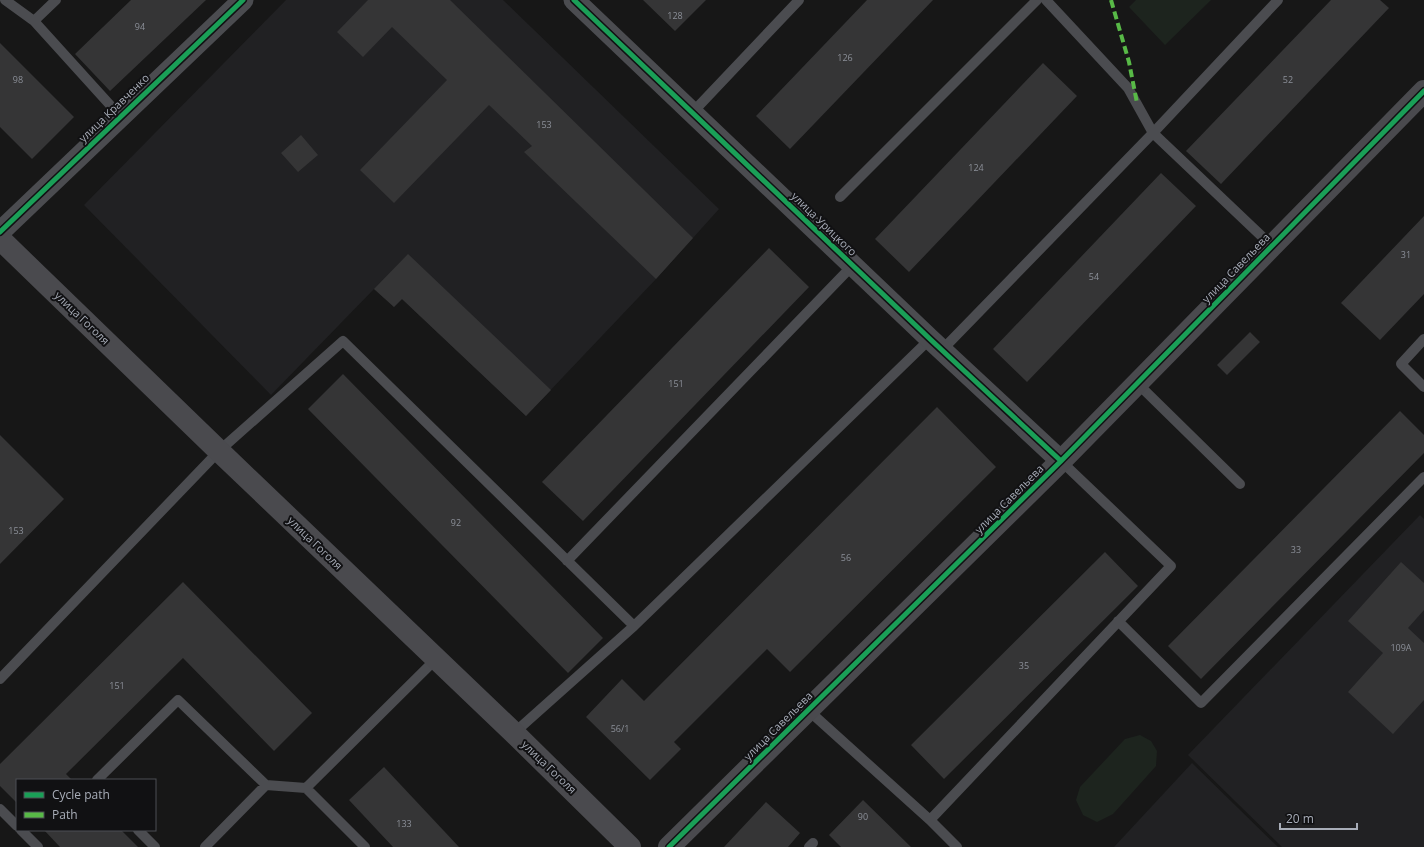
<svg xmlns="http://www.w3.org/2000/svg" width="1424" height="847" viewBox="0 0 1424 847" font-family="'Open Sans',sans-serif">
<style>
.built{fill:#212123}
.green{fill:#1d241e}
.building{fill:#353536}
.lines{fill:none;stroke-linecap:round;stroke-linejoin:round}
.lane{stroke:#4b4c50;stroke-width:10}
.street{stroke:#4b4c50;stroke-width:21}
.secondary{stroke:#4a4a4e;stroke-width:22}
.quiet{stroke:#58b947;stroke-width:4;stroke-dasharray:8 4;stroke-linecap:butt}
.cycleway-casing{stroke:#111113;stroke-width:8}
.cycleway{stroke:#1a9f57;stroke-width:5}
.labels{text-anchor:middle;stroke-width:4;stroke-linejoin:round;paint-order:stroke}
.number-label{font-size:9px;fill:#8b8f98}
.street-label{font-size:11px;fill:#a8adb8;stroke:#111113}
</style>
<rect width="100%" height="100%" fill="#171717"/>
<!-- built -->
<path class="built" d="M286,0h217l216,209 -63,70 -130,137 -124,-117 -8,8 -20,-18 -103,106 -187,-190z
M1420,515l4,4v328h-142l-94,-92z
M1192,763l86,84h-164z"/>
<!-- green -->
<path class="green" d="M1136,0h75l-46,45 -36,-38z
M1140,735l11,6 6,10 -1,15 -43,48 -16,8 -14,-7 -7,-15 4,-13 45,-48z"/>
<!-- building -->
<path class="building" d="M131,0h75l-96,91 -35,-37z
M368,0h82l243,238 -37,41 -132,-127 8,-6 -43,-41 -95,98 -34,-33 87,-90 -55,-53 -29,30 -26,-25z
M643,0h63l-31,31z
M867,0h66l-143,149 -34,-33z
M1331,0h49l9,8 -168,176 -35,-33z
M0,43l74,74 -42,42 -32,-32z
M1043,63l34,33 -168,176 -34,-33z
M301,135l17,20 -20,17 -17,-19z
M1161,173l35,33 -169,176 -34,-33z
M1424,216v78l-44,46 -39,-37z
M769,248l40,39 -226,234 -41,-39z
M408,254l143,136 -25,26 -124,-117 -8,8 -20,-18z
M1250,332l10,10 -33,33 -10,-10z
M343,374l260,264 -35,35 -260,-264z
M937,407l59,60 -206,205 -23,-23 -93,93 7,7 -31,31 -64,-63 36,-38 22,22z
M1400,411l24,24v18l-223,226 -33,-33z
M0,435l64,64 -64,65z
M1105,552l33,34 -194,193 -33,-34z
M1401,562l23,21v27l-16,18 16,15v57l-31,34 -45,-42 35,-39 -35,-32z
M183,582l129,131 -38,38 -91,-93 -117,116 6,6h-55v23l-17,-17v-22z
M384,767l75,80h-66l-44,-47z
M863,800l48,47h-70l-12,-12z
M766,802l34,31 -12,14h-64z
M44,830h77l17,17h-78z"/>
<g class="lines">
<!-- lane -->
<path class="lane" d="M5,0l29,21 86,95
M1046,0l82,88 25,45 119,113
M34,21l22,-21
M692,113l107,-113
M840,197l197,-197
M1424,339l-23,25 23,23
M942,350l211,-217 125,-133
M1137,383l103,101
M567,561l286,-296
M1118,621l83,82 223,-226
M0,679l219,-228 124,-110 291,285
M808,710l122,110 241,-254 -110,-105
M514,733l120,-107 296,-287
M97,780l81,-80 88,85
M306,788l59,59
M0,809l17,17
M930,820l27,27
M21,830l17,17
M138,830l17,17
M205,847l61,-62 40,3 130,-129
M809,847l4,-4"/>
<!-- street -->
<path class="street" d="M574,0l356,339 131,122
M0,232l243,-232"/>
<!-- secondary -->
<path class="secondary" d="M0,239l219,212 295,282 116,114
M669,847l392,-386 363,-370"/>
<!-- quiet -->
<path class="quiet" d="M1111,0l18,62 8,41"/>
<defs>
<path id="cycleway" d="M574,0l356,339 131,122
M0,232l243,-232
M669,847l392,-386 363,-370"/>
</defs>
<!-- cycleway casing -->
<use href="#cycleway" class="cycleway-casing"/>
<!-- cycleway -->
<use href="#cycleway" class="cycleway"/>
</g>
<g class="labels">
<!-- number labels -->
<g class="number-label">
<text x="675" y="19">128</text>
<text x="140" y="30">94</text>
<text x="845" y="61">126</text>
<text x="18" y="83">98</text>
<text x="1288" y="83">52</text>
<text x="544" y="128">153</text>
<text x="976" y="171">124</text>
<text x="1406" y="258">31</text>
<text x="1094" y="280">54</text>
<text x="676" y="387">151</text>
<text x="456" y="526">92</text>
<text x="16" y="534">153</text>
<text x="1296" y="553">33</text>
<text x="846" y="561">56</text>
<text x="1401" y="651">109А</text>
<text x="1024" y="669">35</text>
<text x="117" y="689">151</text>
<text x="620" y="732">56/1</text>
<text x="863" y="820">90</text>
<text x="404" y="827">133</text>
</g>
<!-- street labels -->
<g class="street-label">
<text transform="translate(114 108) rotate(-44)" y="4">улица Кравченко</text>
<text transform="translate(824 224) rotate(44)" y="4">улица Урицкого</text>
<text transform="translate(1236 268) rotate(-46)" y="4">улица Савельева</text>
<text transform="translate(82 318) rotate(44)" y="4">улица Гоголя</text>
<text transform="translate(1009 499) rotate(-45)" y="4">улица Савельева</text>
<text transform="translate(315 543) rotate(44)" y="4">улица Гоголя</text>
<text transform="translate(778 726) rotate(-45)" y="4">улица Савельева</text>
<text transform="translate(549 767) rotate(44)" y="4">улица Гоголя</text>
</g>
</g>
<!-- legend -->
<rect x="16" y="779" width="140" height="52" fill="#111113" stroke="#4d4f55"/>
<rect x="24" y="792" width="20" height="6" fill="#1a9f57" stroke="#4d4f55"/>
<text x="52" y="799" font-size="12" fill="#a8adb8">Cycle path</text>
<rect x="24" y="812" width="20" height="6" fill="#58b947" stroke="#4d4f55"/>
<text x="52" y="819" font-size="12" fill="#a8adb8">Path</text>
<!-- scale -->
<path d="M1280 823v6h77v-6" fill="none" stroke="#a8adb8" stroke-width="2"/>
<text x="1286" y="823" font-size="12" fill="#a8adb8" stroke="#111113" stroke-width="3" paint-order="stroke">20 m</text>
</svg>
